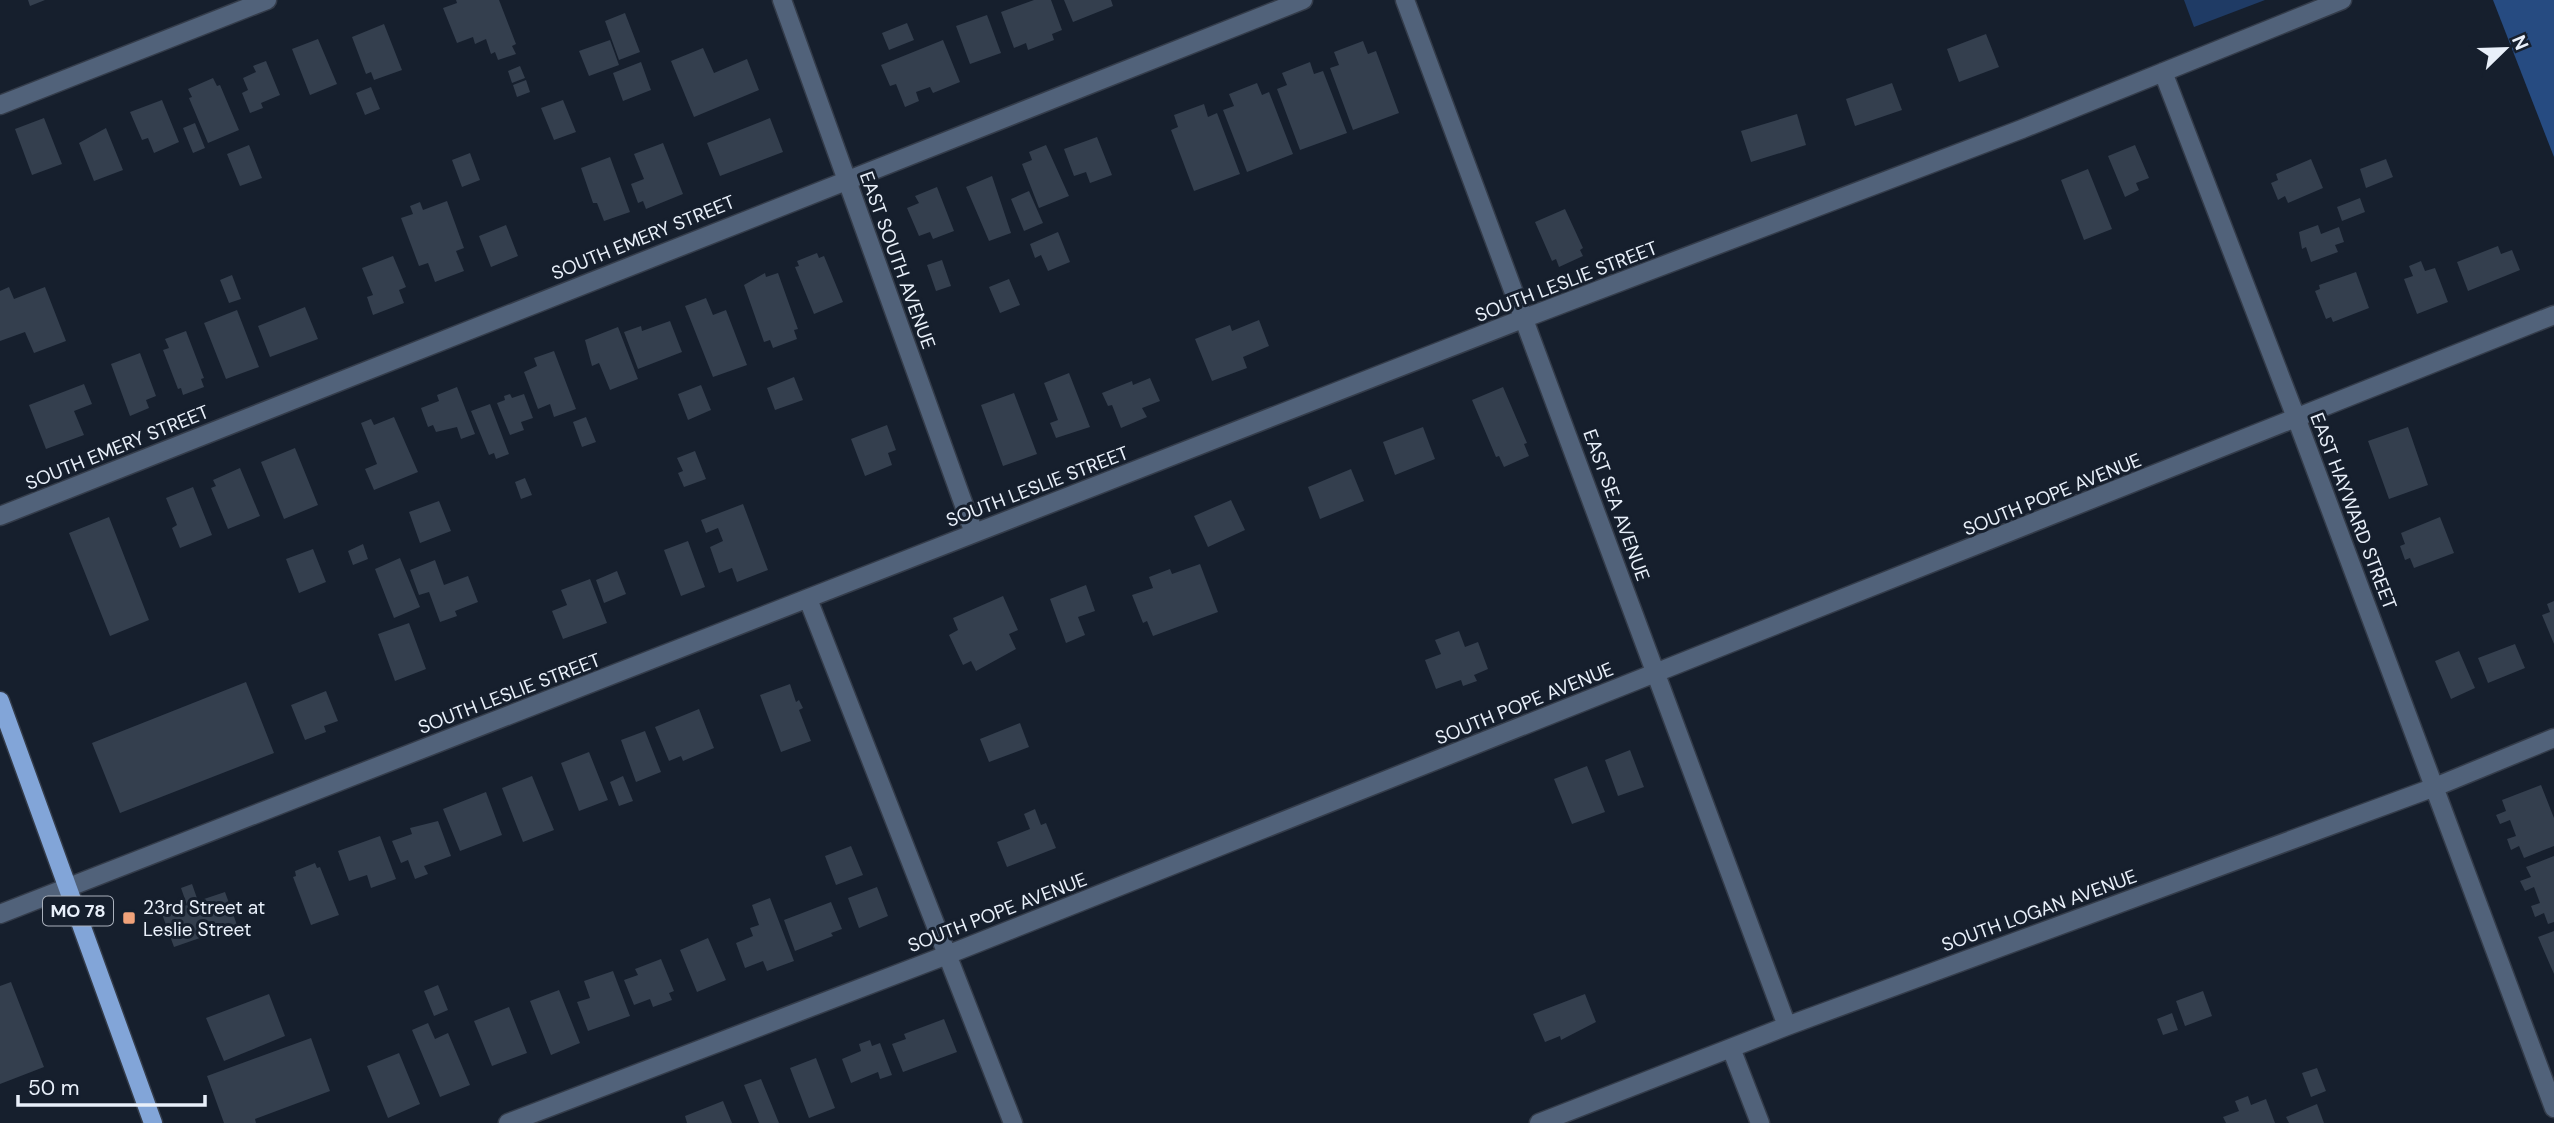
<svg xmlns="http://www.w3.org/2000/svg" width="2554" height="1123" viewBox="0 0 2554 1123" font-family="'DM Sans',sans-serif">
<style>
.green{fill:#1f3b65}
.forest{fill:#264b81}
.building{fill:#343f4e}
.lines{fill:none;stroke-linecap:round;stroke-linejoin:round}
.minor-casing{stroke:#343c4a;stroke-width:21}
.primary-casing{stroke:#343c4a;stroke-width:21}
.minor{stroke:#51627a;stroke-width:18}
.primary{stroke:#82a5d8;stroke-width:18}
.poi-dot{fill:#f0a27a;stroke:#161f2d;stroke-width:2.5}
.labels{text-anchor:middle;stroke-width:6;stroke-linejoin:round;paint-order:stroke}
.shield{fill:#161f2d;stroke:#aab1bc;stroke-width:2}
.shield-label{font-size:18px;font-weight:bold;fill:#e9f0fa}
.street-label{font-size:19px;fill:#e9f0fa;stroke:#161f2d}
.poi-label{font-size:19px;fill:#e9f0fa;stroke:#161f2d;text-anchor:start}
</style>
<rect width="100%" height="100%" fill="#161f2d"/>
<!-- green -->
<path class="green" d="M2184,0h81l-71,27z"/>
<!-- forest -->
<path class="forest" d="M2493,0h61v157z"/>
<!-- building -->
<path class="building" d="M28,0h17l-15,6z
M456,0h43l17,44 -4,2 4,8 -18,6 -3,-8 -4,2 -5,-15 -11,5 -2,-7 -16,6 -14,-35 14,-5z
M1034,0h17l11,30 -10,4 2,6 -26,10 -2,-7 -12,5 -13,-36z
M1064,0h47l2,6 -40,16z
M625,13l15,39 -21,8 -14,-39z
M987,15l14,38 -31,11 -14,-38z
M907,23l7,17 -25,10 -7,-17z
M384,24l18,46 -28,10 -3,-8 -5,2 -14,-37z
M1986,34l13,33 -40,15 -12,-33z
M318,39l19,45 -27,11 -18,-46z
M610,40l9,25 -30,11 -10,-25z
M943,40l17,42 -27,11 -3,-6 -14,5 3,9 -14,6 -9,-23 -6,2 -9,-21z
M1363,41l5,13 8,-3 23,62 -46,17 -23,-62 9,-3 -5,-13z
M703,48l11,25 33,-14 12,31 -65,27 -23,-56z
M266,61l14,34 -19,8 2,5 -13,5 -8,-20 6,-3 -5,-12 13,-6 -3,-6z
M641,62l10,28 -28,11 -10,-28z
M1310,62l4,12 9,-3 24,62 -47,17 -23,-61 10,-4 -5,-12z
M520,66l5,12 -13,5 -4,-12z
M213,78l4,8 3,-1 19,45 -31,13 -19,-45 3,-1 -4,-8z
M526,80l4,12 -13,5 -4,-12z
M1257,83l5,12 7,-3 24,62 -46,18 -24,-62 11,-4 -5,-12z
M1892,83l10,27 -47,16 -9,-27z
M371,87l9,22 -15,6 -9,-22z
M162,100l17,42 -25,11 -6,-15 -6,2 -12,-28z
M563,100l13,32 -22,8 -13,-32z
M1204,104l4,13 9,-4 23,61 -46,17 -23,-61 7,-3 -4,-12z
M1797,114l9,31 -55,17 -10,-31z
M44,118l18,46 -30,11 -17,-46z
M770,118l13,34 -63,24 -13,-33z
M195,123l10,25 -12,5 -10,-25z
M106,128l17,42 -29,11 -15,-38z
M1097,137l15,38 -22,8 -4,-11 -12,4 -10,-27z
M663,143l20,51 -37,15 -3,-8 -5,2 -7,-19 13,-5 -10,-25z
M249,145l13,33 -22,8 -13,-32z
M1046,145l23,51 -30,12 -17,-44 10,-4 -3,-8z
M2135,145l14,33 -13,5 3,7 -14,7 -17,-41z
M470,153l10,27 -18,7 -10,-27z
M610,157l20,55 -26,9 -7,-18h-4l-12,-35z
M2311,159l12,29 -35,15 -3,-7 -7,4 -7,-17 7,-3 -2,-6z
M2386,159l7,18 -27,11 -6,-19z
M2088,169l24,60 -28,11 -23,-60z
M992,176l19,57 -22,8 -23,-54z
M937,187l17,44 -21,8 -3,-7 -11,4 -12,-28 12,-5 -4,-7z
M1029,191l14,32 -19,8 -13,-32z
M2360,198l5,14 -23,9 -5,-14z
M447,201l17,47 -8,3 8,20 -29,11 -7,-19 -9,3 -18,-48 12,-4 -3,-8 10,-4 3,8z
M1565,209l18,39 -3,2 3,6 -24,11 -3,-8 -4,2 -17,-39z
M506,225l12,31 -27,11 -12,-31z
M2318,225l3,9 18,-7 5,15 -9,3 3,7 -27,10 -5,-15 -4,2 -3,-17z
M1058,232l12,30 -22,9 -7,-16 -6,3 -5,-14z
M2498,246l3,8 11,-4 8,20 -52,21 -11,-29z
M817,253l2,5 5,-2 19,46 -29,12 -19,-47 4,-1 -2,-5z
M393,256l13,31 -7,3 5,13 -31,12 -6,-18 6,-2 -11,-27z
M942,260l9,26 -15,5 -9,-26z
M2421,261l4,10 10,-3 13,34 -31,12 -13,-35 9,-3 -4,-10z
M2356,272l13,36 -36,14 -2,-5 -5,2 -11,-28 5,-2 -1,-4z
M765,273l1,4 12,-4 20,56 -4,1 3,9 -24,9 -3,-8 -6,2 -20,-57z
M232,275l9,24 -12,4 -9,-23z
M1009,279l11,26 -20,8 -11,-26z
M9,287l5,12 31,-12 21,54 -32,12 -9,-21 -25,9v-50z
M706,298l7,17 13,-5 21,55 -34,12 -28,-71z
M305,307l13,32 -48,18 -12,-31z
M237,310l22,57 -33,12 -22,-56z
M1259,320l10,26 -26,11 4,11 -35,13 -17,-42 35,-14 2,6z
M670,321l12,31 -44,17 -14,-37 17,-6 1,5z
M618,327l20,52 -28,11 -11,-27 -7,3 -7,-26z
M186,331l18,47 -3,1 3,8 -21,8 -2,-7 -3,1 -15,-39 6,-2 -4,-9z
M554,351l22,58 -22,8 -4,-13 -12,5 -14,-37 13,-6 -3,-8z
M140,353l16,43 -10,4 3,8 -19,8 -19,-52z
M1069,373l21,54 -34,11 -6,-15 8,-3 -14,-37z
M794,377l9,23 -28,10 -8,-22z
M1150,378l10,23 -18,7 5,9 -26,11 -9,-23 -4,1 -6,-13 30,-12 1,4z
M84,384l8,20 -18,7 10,24 -38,14 -17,-44z
M701,385l10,25 -23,10 -10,-26z
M457,387l18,47 -14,5 -4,-12 -21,5 -3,-7 -5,2 -7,-19 18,-7 -2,-6z
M1503,387l24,56 -3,1 5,12 -25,11 -5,-11 -3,1 -24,-57z
M1014,393l23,61 -34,12 -22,-61z
M510,394l2,4 12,-4 9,24 -12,4 3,8 -14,5 -13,-32 8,-3 -1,-4z
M490,404l19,50 -13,5 -2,-6 -5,2 -18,-44z
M394,417l24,55 -44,18 -9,-21 12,-5 -16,-41 10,-4 3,6z
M586,417l10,25 -14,5 -9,-25z
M887,425l9,25 -8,3 4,12 -27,11 -14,-37z
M1423,427l12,32 -40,16 -12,-33z
M2408,427l20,58 -39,14 -21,-58z
M295,448l23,57 -34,14 -23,-57z
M695,451l11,28 -22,8 -6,-14 5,-2 -6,-13z
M240,468l20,48 -32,13 -17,-41 5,-2 -3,-6z
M1351,469l13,32 -44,18 -12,-32z
M525,478l7,17 -11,4 -6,-17z
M193,487l19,48 -32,13 -8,-20 5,-3 -11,-27z
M1231,500l14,30 -37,17 -14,-31z
M439,501l12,30 -31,12 -11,-31z
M743,504l25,66 -31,12 -5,-14 -13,5 -9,-26 13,-6 -5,-13 -12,5 -5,-13z
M109,517l40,103 -39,16 -41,-103z
M2440,517l14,36 -40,15 -4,-10 -5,2 -5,-14 5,-2 -4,-11z
M688,541l17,46 -24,9 -17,-46z
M363,544l5,15 -15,6 -5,-14z
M313,549l13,33 -27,11 -13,-34z
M400,558l20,49 -26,11 -19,-49z
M435,560l9,25 24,-9 10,26 -23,9 2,5 -17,6 -11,-30 -10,3 -9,-25z
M1200,564l18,48 -65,24 -6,-15 -4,2 -11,-28 21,-7 -4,-11 21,-8 2,5z
M617,571l9,23 -22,9 -8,-23z
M590,579l17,44 -44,16 -11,-28 15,-6 -6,-15z
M1086,585l9,26 -17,6 7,18 -19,8 -16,-44z
M1003,596l15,34 -9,4 7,15 -40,22 -5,-10 -8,4 -14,-30 9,-5 -5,-12z
M2554,601v43l-12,-29 8,-3 -3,-8z
M409,623l17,46 -31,12 -17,-47z
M1459,631l6,16 13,-5 10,27 -14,6 3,6 -14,5 -2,-6 -25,9 -11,-29 16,-6 -6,-14z
M2515,644l10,24 -37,15 -10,-25z
M2459,651l16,37 -24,11 -16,-38z
M246,682l28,71 -154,60 -28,-70z
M790,684l6,18 3,-2 4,8 -4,2 12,31 -30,11 -21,-57z
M326,691l12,30 -14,5 2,6 -21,8 -14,-35z
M699,709l15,39 -31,13 -2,-5 -12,5 -14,-34z
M1020,723l9,24 -40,15 -9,-23z
M645,731l16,41 -25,10 -15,-42z
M1630,750l14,37 -26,9 -13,-36z
M589,752l19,48 -29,11 -18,-48z
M1587,766l18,46 -33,12 -18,-45z
M532,776l22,54 -31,12 -21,-54z
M623,776l10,25 -14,5 -9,-24z
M2541,785l13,33v28l-30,12 -5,-12 -8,4 -4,-11 9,-3 -6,-16 -10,4 -4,-9 10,-4 -4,-11z
M486,792l16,43 -42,16 -17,-42z
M1035,809l6,16 5,-2 10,25 -49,19 -10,-25 33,-13 -6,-15z
M438,821l13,35 -27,10 4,8 -13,5 -7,-19 -7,3 -9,-22 20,-7 -2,-6z
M380,836l16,43 -25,9 -4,-13 -18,6 -11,-30z
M851,846l12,29 -27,10 -11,-29z
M2554,856v66l-6,2 -4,-11 -9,4 -4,-11 9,-3 -6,-16 -9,4 -5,-10 11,-4 -5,-10z
M315,863l2,5 3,-1 19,48 -28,10 -18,-48 3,-1 -1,-5z
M192,884l6,17 27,-9 12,33 -63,22 -12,-33 25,-9 -6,-17z
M877,887l11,29 -29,12 -11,-30z
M770,898l24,63 -27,10 -4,-10 -18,7 -9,-25 17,-7 -3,-8 9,-3 -7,-20z
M831,902l11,27 -11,4 2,3 -38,15 -11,-31z
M2554,931v43l-16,-37z
M708,938l18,42 -29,12 -17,-42z
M661,959l13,32 -5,2 3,7 -19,7 -3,-8 -16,6 -10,-25 14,-5 -3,-6z
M613,971l17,45 -42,15 -11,-29 13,-4 -6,-17z
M11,982l33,85 -44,17v-98z
M438,985l10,25 -14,6 -10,-25z
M559,990l21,53 -29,12 -21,-54z
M2203,991l9,25 -27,10 -9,-25z
M269,994l16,42 -61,25 -18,-43z
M1585,994l11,28 -35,18 -1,-4 -15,6 -12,-28z
M509,1007l18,46 -35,13 -18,-45z
M2172,1013l6,17 -15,5 -6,-16z
M944,1019l13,33 -54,20 -11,-28 14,-5 -2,-5z
M428,1023l7,16 13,-6 22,52 -30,12 -28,-67z
M311,1038l19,53 -75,28 1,4h-32l-17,-47z
M870,1040l2,6 8,-3 12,32 -12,4 -2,-7 -27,11 -9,-24 19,-8 -2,-7z
M399,1053l21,51 -32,14 -21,-52z
M816,1058l19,50 -26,10 -19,-50z
M2317,1068l9,23 -15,6 -9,-24z
M761,1079l18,44h-20l-15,-38z
M2248,1096l3,9 15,-6 9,24h-49l-3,-6 16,-6 -4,-10z
M723,1101l9,22h-45l-2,-7z
M2317,1104l7,19h-35l-3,-6z"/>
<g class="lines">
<defs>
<path id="minor" d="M782,0l192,533
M1405,0l382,1026
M2163,72l134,348 257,688
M0,105l267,-105
M0,516l1303,-516
M808,599l205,524
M0,914l1525,-596 497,-189 320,-129
M1731,1048l29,75
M508,1123l439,-168 1607,-640
M1539,1123l248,-97 648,-239 119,-49"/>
<path id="primary" d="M0,701l153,422"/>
</defs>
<!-- minor casing -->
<use href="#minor" class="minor-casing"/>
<!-- primary casing -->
<use href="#primary" class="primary-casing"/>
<!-- minor -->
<use href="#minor" class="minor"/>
<!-- primary -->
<use href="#primary" class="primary"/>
</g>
<!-- markers -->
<rect class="poi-dot" x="122" y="911" width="14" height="14" rx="3.5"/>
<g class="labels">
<!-- shield labels -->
<rect class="shield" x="43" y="896.5" width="70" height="29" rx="5"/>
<g class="shield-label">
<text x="78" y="917">MO 78</text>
</g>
<!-- street labels -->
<g class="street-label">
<text transform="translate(643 237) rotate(-22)" y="7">SOUTH EMERY STREET</text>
<text transform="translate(898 260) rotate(70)" y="7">EAST SOUTH AVENUE</text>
<text transform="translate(1566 281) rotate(-21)" y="7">SOUTH LESLIE STREET</text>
<text transform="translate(117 447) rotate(-22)" y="7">SOUTH EMERY STREET</text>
<text transform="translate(1037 486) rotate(-21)" y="7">SOUTH LESLIE STREET</text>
<text transform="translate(2052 494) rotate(-22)" y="7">SOUTH POPE AVENUE</text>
<text transform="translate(1617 505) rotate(70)" y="7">EAST SEA AVENUE</text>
<text transform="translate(2354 511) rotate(69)" y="7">EAST HAYWARD STREET</text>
<text transform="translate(509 693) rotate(-21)" y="7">SOUTH LESLIE STREET</text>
<text transform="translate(1524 703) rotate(-22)" y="7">SOUTH POPE AVENUE</text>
<text transform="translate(2039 910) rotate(-20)" y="7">SOUTH LOGAN AVENUE</text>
<text transform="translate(997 912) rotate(-21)" y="7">SOUTH POPE AVENUE</text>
</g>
<!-- poi labels -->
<g class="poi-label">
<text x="143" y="914">23rd Street at<tspan x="143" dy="22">Leslie Street</tspan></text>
</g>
</g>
<!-- north arrow -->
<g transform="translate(2505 49) rotate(67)" stroke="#161f2d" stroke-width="5" paint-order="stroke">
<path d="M0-5L12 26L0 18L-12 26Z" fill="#e9f0fa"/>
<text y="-10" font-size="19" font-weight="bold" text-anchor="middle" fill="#e9f0fa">N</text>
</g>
<!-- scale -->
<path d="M18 1095v10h187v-10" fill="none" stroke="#e9f0fa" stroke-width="3.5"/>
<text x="28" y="1095" font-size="21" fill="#e9f0fa" stroke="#161f2d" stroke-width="5" paint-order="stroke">50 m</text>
</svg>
